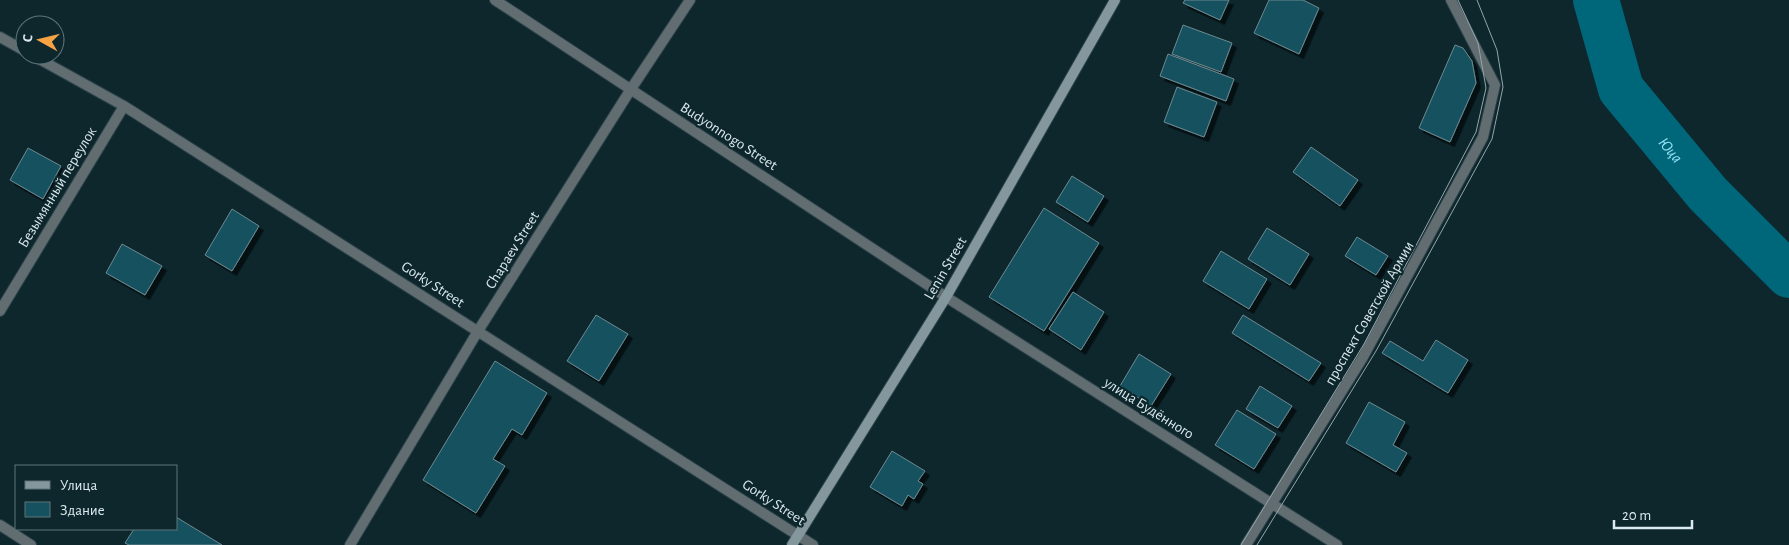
<svg xmlns="http://www.w3.org/2000/svg" width="1789" height="545" viewBox="0 0 1789 545" font-family="'Alegreya Sans',sans-serif">
<style>
.lines{fill:none;stroke-linecap:round;stroke-linejoin:round}
.river{stroke:#006679;stroke-width:46}
.building{fill:#15515f;stroke:#6e8a92;filter:url(#shadow)}
.minor-casing{stroke:#2a4248;stroke-width:12}
.secondary-casing{stroke:#2a4248;stroke-width:12}
.minor{stroke:#616d70;stroke-width:10}
.secondary{stroke:#84979d;stroke-width:10}
.tram{stroke:#94a6ab;stroke-width:1}
.labels{text-anchor:middle;stroke-width:4.5;stroke-linejoin:round;paint-order:stroke}
.street-label{font-size:15px;fill:#dbeaee;stroke:#0d272d}
.water-label{font-size:16px;font-style:italic;fill:#95e3f7;stroke:#0d272d}
</style>
<defs>
<filter id="shadow"><feDropShadow dx="4.5" dy="4.5" stdDeviation="0" flood-color="#0009"/></filter>
</defs>
<rect width="100%" height="100%" fill="#0d272d"/>
<g class="lines">
<!-- river -->
<path class="river" id="s1" d="M1596,0l25,89 87,105 81,81"/>
</g>
<!-- building -->
<path class="building" d="M1185,0h44l-9,20 -37,-17z
M1269,0h34l16,8 -20,46 -45,-21z
M1183,25l49,18 -11,29 -49,-18z
M1455,45l8,3 9,13 4,22 -26,59 -31,-14z
M1168,54l66,25 -8,22 -66,-25z
M1177,87l40,15 -13,35 -40,-15z
M1311,147l47,33 -18,26 -47,-34z
M28,148l33,18 -18,33 -33,-19z
M1072,176l32,20 -16,26 -32,-20z
M1044,208l55,35 -55,88 -55,-34z
M232,209l27,17 -27,45 -27,-16z
M1267,228l42,26 -19,31 -42,-26z
M1357,237l31,19 -12,19 -31,-19z
M122,244l40,22 -17,29 -39,-22z
M1221,251l46,28 -18,30 -46,-28z
M1073,292l31,20 -23,38 -32,-21z
M596,315l32,19 -29,47 -32,-20z
M1243,315l78,48 -12,18 -77,-48z
M1436,340l32,20 -20,33 -66,-40 8,-12 33,20z
M1139,354l32,20 -20,32 -31,-20z
M495,361l52,32 -25,42 -10,-6 -19,30 12,7 -29,47 -53,-33z
M1260,386l32,20 -14,22 -32,-19z
M1369,402l36,20 -12,23 14,8 -11,19 -50,-29z
M1237,410l39,24 -22,35 -39,-24z
M892,451l33,20 -7,10 5,3 -9,15 -6,-4 -6,11 -32,-19z
M176,517l46,28h-93l-4,-2 9,-14h42z"/>
<g class="lines">
<defs>
<path id="minor" d="M495,0l451,297 391,248
M0,37l25,14
M32,55l92,51 689,439
M0,311l124,-205
M0,525l31,20
M350,545l128,-214 153,-242 59,-89
M1246,545l117,-188 120,-220 12,-52 -44,-85"/>
<path id="secondary" d="M792,545l154,-248 169,-297"/>
</defs>
<!-- minor casing -->
<use href="#minor" class="minor-casing"/>
<!-- secondary casing -->
<use href="#secondary" class="secondary-casing"/>
<!-- minor -->
<use href="#minor" class="minor"/>
<!-- secondary -->
<use href="#secondary" class="secondary"/>
<!-- tram -->
<path class="tram" d="M1241,545l123,-201 112,-212 10,-44 -8,-45 -20,-43
M1257,545l119,-194 116,-212 11,-52 -6,-37 -20,-50"/>
</g>
<g class="labels">
<!-- street labels -->
<g class="street-label">
<text transform="translate(729 136) rotate(33)" y="5">Budyonnogo Street</text>
<text transform="translate(57 187) rotate(-59)" y="5">Безымянный переулок</text>
<text transform="translate(512 250) rotate(-58)" y="5">Chapaev Street</text>
<text transform="translate(945 268) rotate(-60)" y="5">Lenin Street</text>
<text transform="translate(433 284) rotate(33)" y="5">Gorky Street</text>
<text transform="translate(1369 313) rotate(-60)" y="5">проспект Советской Армии</text>
<text transform="translate(1149 408) rotate(32)" y="5">улица Будённого</text>
<text transform="translate(774 502) rotate(33)" y="5">Gorky Street</text>
</g>
<!-- water labels -->
<g class="water-label">
<text dy="6" stroke="none"><textPath href="#s1" startOffset="171">Юца</textPath></text>
</g>
</g>
<!-- legend -->
<rect x="15" y="465" width="162" height="65" fill="#0d272d" stroke="#5f757a"/>
<rect x="25" y="481" width="25" height="8" fill="#84979d" stroke="#5f757a"/>
<text x="60" y="490" font-size="15" fill="#dbeaee">Улица</text>
<rect x="25" y="502" width="25" height="15" fill="#15515f" stroke="#5f757a"/>
<text x="60" y="515" font-size="15" fill="#dbeaee">Здание</text>
<!-- north arrow -->
<g transform="translate(40 40) rotate(278)"><circle r="24" fill="#0d272d" stroke="#5f757a"/>
<path d="M0-4L9 19L0 12L-9 19Z" fill="#f5a345"/>
<text y="-8" font-size="14" font-weight="bold" text-anchor="middle" fill="#dbeaee">С</text>
</g>
<!-- scale -->
<path d="M1614 520v8h78v-8" fill="none" stroke="#dbeaee" stroke-width="2.5"/>
<text x="1622" y="520" font-size="15" fill="#dbeaee" stroke="#0d272d" stroke-width="4" paint-order="stroke">20 m</text>
</svg>
